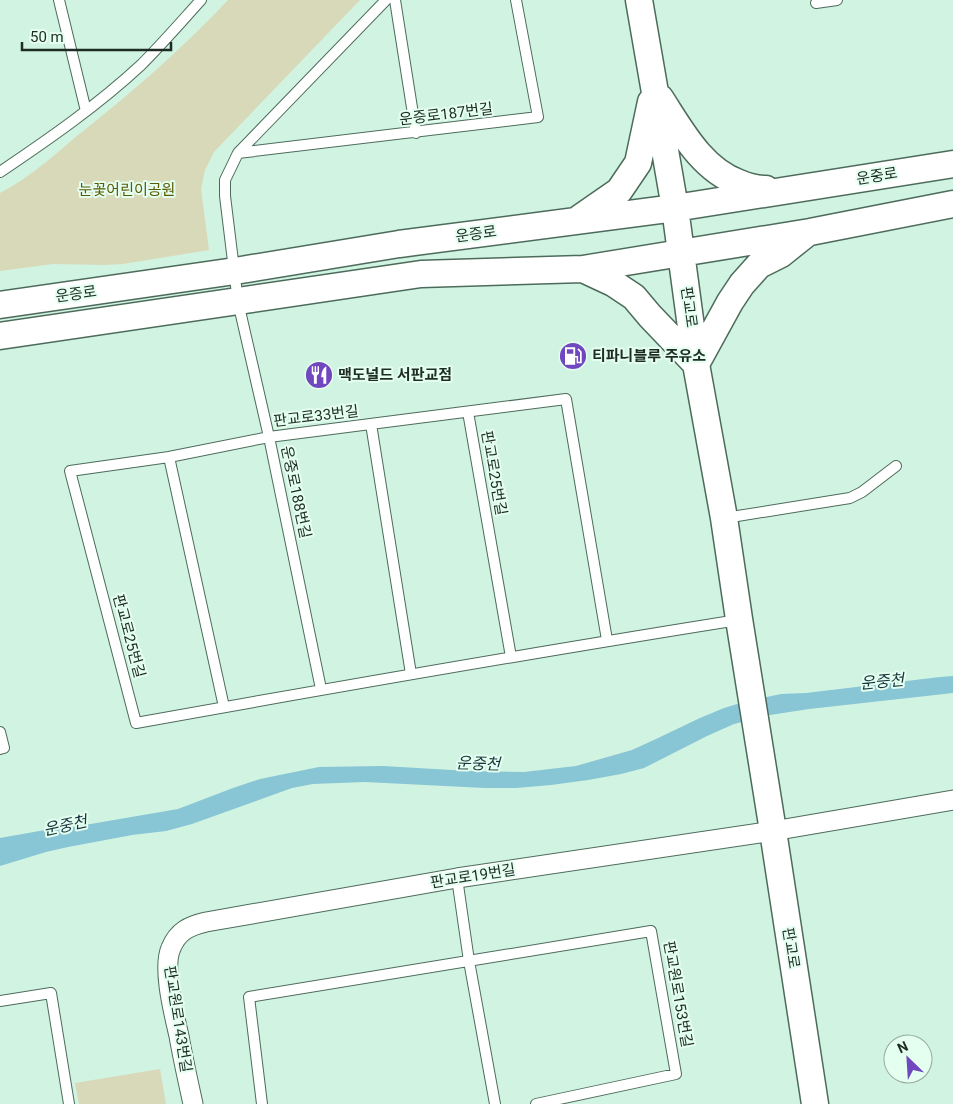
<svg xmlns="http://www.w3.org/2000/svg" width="953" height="1104" viewBox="0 0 953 1104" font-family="Roboto,'Noto Sans KR',sans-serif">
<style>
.green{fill:#d8d9b9}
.water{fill:#88c5d5}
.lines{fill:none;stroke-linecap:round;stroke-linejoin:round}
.lane-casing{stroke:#4d6b5b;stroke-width:12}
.street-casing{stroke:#4d6b5b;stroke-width:21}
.secondary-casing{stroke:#4d6b5b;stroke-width:29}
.lane{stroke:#fff;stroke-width:10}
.street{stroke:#fff;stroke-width:19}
.secondary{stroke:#fff;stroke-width:26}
.labels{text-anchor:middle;stroke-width:4;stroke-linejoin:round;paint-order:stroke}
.street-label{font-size:15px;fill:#1f2c25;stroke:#e4fef0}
.park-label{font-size:15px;fill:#5c5b05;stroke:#e4fef0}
.poi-label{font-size:15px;font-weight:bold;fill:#1f2c25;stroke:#e4fef0;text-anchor:start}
.water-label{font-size:16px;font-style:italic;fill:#17353d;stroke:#e4fef0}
</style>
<rect width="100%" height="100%" fill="#d1f3e1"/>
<!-- green -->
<path class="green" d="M228,0h132l-146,152 -9,18 -4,19 8,61 -86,14 -18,1 -52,-1 -53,7v-78c28,-14 53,-37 77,-57 53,-42 105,-87 151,-136z
M160,1069l6,35h-87l-4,-21z"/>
<!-- water -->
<path class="water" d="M953,676v17l-144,16 -39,6 -36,9 -27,12 -63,32 -23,6 -33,6 -37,5 -35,3h-31l-120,-6 -52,2 -21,4 -100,36 -26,7 -34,4 -64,12 -22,5 -46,14v-28l45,-8 34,-4 99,-17 55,-21 27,-9 59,-12 64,-1 86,5 55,1 52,-6 56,-16 24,-11 44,-21 24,-10 23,-7 34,-7 25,-1 134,-16z"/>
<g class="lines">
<defs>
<path id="lane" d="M59,0l27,111
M395,0l21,133
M816,3l21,-3
M238,153l148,-153
M0,172c49,-33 98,-67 141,-107 21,-21 40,-43 60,-65
M468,412l43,245
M371,424l40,250
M169,457l55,250
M725,518l125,-20 12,-6 34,-26
M607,640l-41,-241 -297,38 -100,20 -99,14 66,252c200,-36 401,-71 602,-103
M321,689l-52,-252 -31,-135 -13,-106v-16l13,-27 300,-36 -22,-117
M0,732l4,16 -4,1
M457,878l12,83 26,143
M0,1001l51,-8 18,111
M262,1104l-13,-107 402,-66 25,143 -140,30"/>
<path id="street" d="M193,1104c-5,-23 -10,-45 -14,-68 -5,-22 -17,-68 -8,-88 7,-17 18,-22 35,-26l251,-44 316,-47 180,-31"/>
<path id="secondary" d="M639,0l36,208 21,156 28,154 15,101 34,212 42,273
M660,98c21,32 41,71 79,85 9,4 17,6 27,6
M580,218l39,-27 19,-28 13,-61
M583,269l30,14 21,14 16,19 46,48
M0,305l235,-34 164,-27 276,-36 278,-44
M0,336l421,-62 162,-5 227,-37 143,-28
M696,364l34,-62 12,-18 17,-19 22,-11 25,-20"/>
</defs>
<!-- lane casing -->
<use href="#lane" class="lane-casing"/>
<!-- street casing -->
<use href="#street" class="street-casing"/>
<!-- secondary casing -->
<use href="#secondary" class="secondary-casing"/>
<!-- lane -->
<use href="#lane" class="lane"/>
<!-- street -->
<use href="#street" class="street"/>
<!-- secondary -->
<use href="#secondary" class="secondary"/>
</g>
<!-- icons -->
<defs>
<symbol id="fuel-disc" viewBox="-11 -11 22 22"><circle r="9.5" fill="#7147bf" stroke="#e4fef0"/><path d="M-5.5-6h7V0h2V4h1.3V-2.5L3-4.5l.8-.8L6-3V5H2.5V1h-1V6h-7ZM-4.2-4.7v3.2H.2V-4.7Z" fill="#fff"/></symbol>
<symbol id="restaurant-disc" viewBox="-11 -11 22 22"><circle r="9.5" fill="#7147bf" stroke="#e4fef0"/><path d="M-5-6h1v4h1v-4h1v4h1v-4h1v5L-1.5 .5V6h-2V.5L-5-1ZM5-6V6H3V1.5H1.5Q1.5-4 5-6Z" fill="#fff"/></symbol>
</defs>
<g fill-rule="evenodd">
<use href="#fuel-disc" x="557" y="340" width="32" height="32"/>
<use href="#restaurant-disc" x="303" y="359" width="32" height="32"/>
</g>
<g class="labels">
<!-- street labels -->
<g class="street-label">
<text transform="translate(446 114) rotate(-7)" y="5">운중로187번길</text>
<text transform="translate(877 176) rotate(-9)" y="5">운중로</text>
<text transform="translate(476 234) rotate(-8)" y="5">운중로</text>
<text transform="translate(76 294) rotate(-8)" y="5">운중로</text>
<text transform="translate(689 307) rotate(82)" y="5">판교로</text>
<text transform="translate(316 416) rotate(-7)" y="5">판교로33번길</text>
<text transform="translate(494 473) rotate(80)" y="5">판교로25번길</text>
<text transform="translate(296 492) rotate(78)" y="5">운중로188번길</text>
<text transform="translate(129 636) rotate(75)" y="5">판교로25번길</text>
<text transform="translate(473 876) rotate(-9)" y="5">판교로19번길</text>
<text transform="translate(791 948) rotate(81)" y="5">판교로</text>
<text transform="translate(678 994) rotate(80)" y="5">판교원로153번길</text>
<text transform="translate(178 1019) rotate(81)" y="5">판교원로143번길</text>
</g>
<!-- park labels -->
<g class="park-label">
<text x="127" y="195">눈꽃어린이공원</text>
</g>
<!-- poi labels -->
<g class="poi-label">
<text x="592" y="361">티파니블루 주유소</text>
<text x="338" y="380">맥도널드 서판교점</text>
</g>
<!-- water labels -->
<g class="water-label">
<text transform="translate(882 681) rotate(-5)" y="6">운중천</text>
<text transform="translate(478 763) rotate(2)" y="6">운중천</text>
<text transform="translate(65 825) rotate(-12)" y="6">운중천</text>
</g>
</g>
<!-- north arrow -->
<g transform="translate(908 1059) rotate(335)"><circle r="24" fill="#e4fef0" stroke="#95aa9f"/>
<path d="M0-4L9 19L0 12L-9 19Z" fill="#7147bf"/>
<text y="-8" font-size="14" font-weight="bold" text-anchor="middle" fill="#1f2c25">N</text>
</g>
<!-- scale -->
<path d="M22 42v8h149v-8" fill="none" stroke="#1f2c25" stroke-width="2.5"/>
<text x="30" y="42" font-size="15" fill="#1f2c25" stroke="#e4fef0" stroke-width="4" paint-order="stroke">50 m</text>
</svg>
